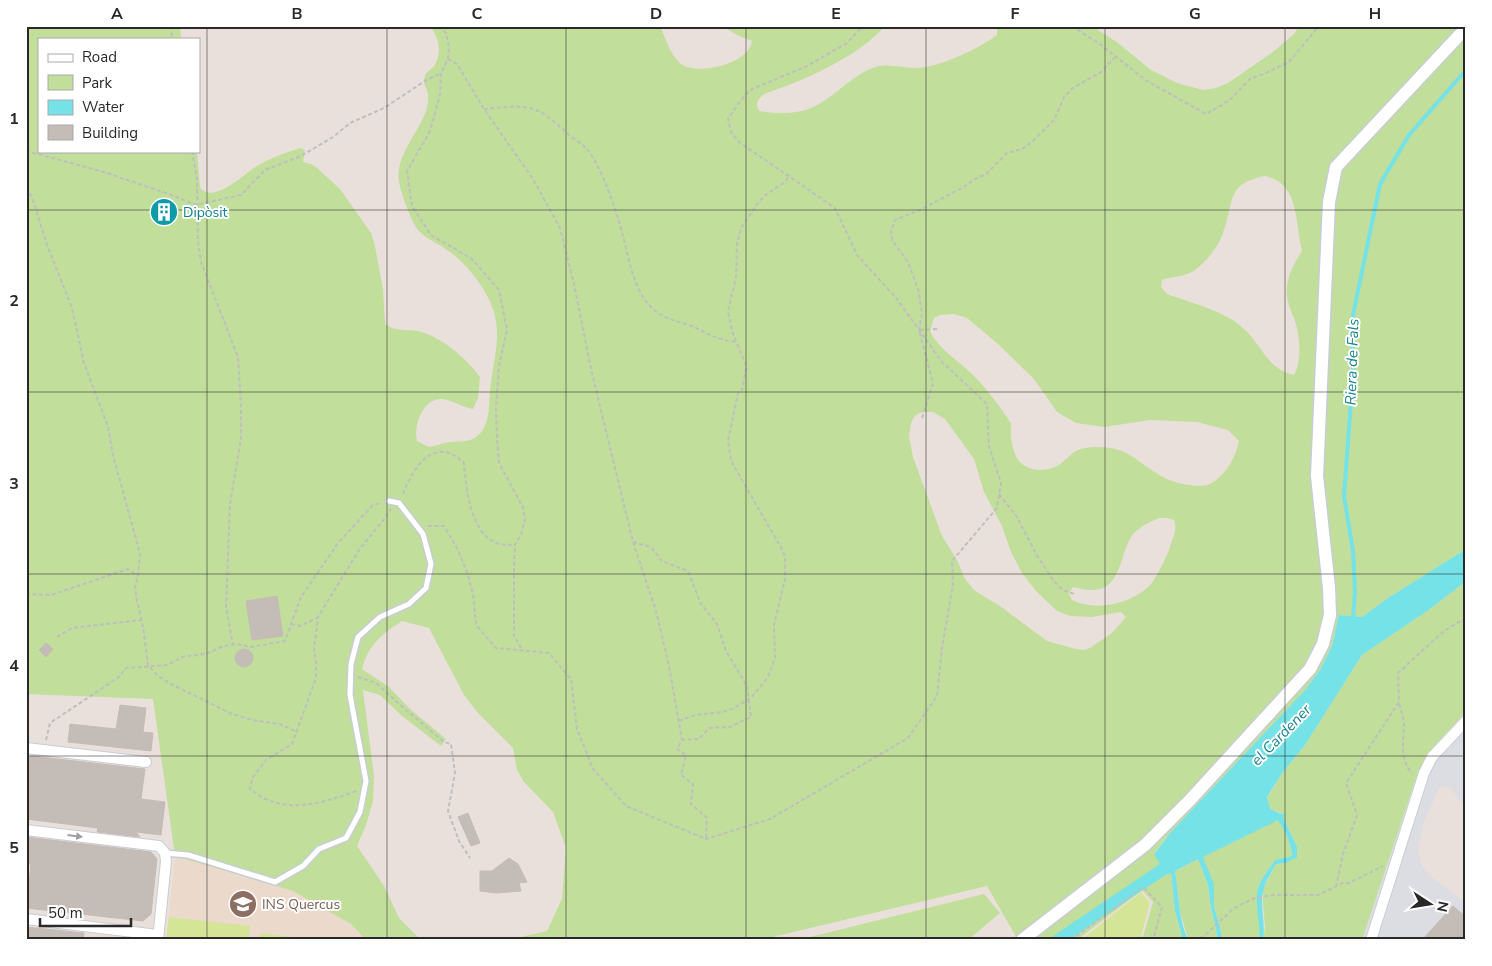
<svg xmlns="http://www.w3.org/2000/svg" width="1492" height="966" viewBox="0 0 1492 966" font-family="'Nunito Sans',sans-serif">
<style>
.industrial{fill:#dcdce3}
.education{fill:#ebd9cb}
.green{fill:#c1de9a;fill-rule:evenodd}
.pitch{fill:#d5e597}
.water{fill:#74e2e7}
.lines{fill:none;stroke-linecap:round;stroke-linejoin:round}
.stream{stroke:#74e2e7;stroke-width:4}
.canal{stroke:#74e2e7;stroke-width:12}
.building{fill:#c3bcb7;stroke:#c5bcb5}
.service-casing{stroke:#c7cdd6;stroke-width:8}
.minor-casing{stroke:#c7cdd6;stroke-width:12}
.tertiary-casing{stroke:#c7cdd6;stroke-width:15}
.path{stroke:#bfbfbf;stroke-width:2;stroke-dasharray:4 2.5;stroke-linecap:butt}
.service{stroke:#fff;stroke-width:5}
.minor{stroke:#fff;stroke-width:10}
.tertiary{stroke:#fff;stroke-width:12}
.oneway{fill:#9f9f9f}
.grid{fill:none;stroke:#292929;stroke-width:1;stroke-opacity:0.55}
.labels{text-anchor:middle;stroke-width:4;stroke-linejoin:round;paint-order:stroke}
.culture-label{font-size:14px;fill:#0d838f;stroke:#fff;text-anchor:start}
.education-label{font-size:14px;fill:#785e54;stroke:#fff;text-anchor:start}
.water-label{font-size:15px;font-style:italic;fill:#158290;stroke:#fff}
.neatline{fill:none;stroke:#292929;stroke-width:2}
.grid-label{font-size:16px;text-anchor:middle;font-weight:bold;fill:#292929}
</style>
<rect width="100%" height="100%" fill="#eae0db"/>
<!-- industrial -->
<path class="industrial" d="M1466,712v95l-16,-19 -5,-2 -6,2 -15,34 -6,28 4,16 8,10 36,27v37h-104l56,-168 15,-25z"/>
<!-- education -->
<path class="education" d="M175,856l118,35 58,33 15,16h-200z"/>
<!-- green -->
<path class="green" d="M26,26h154l1,13h-142v112h158l3,36c13,19 45,-14 57,-21 13,-8 28,-13 43,-18l5,2 -2,12 8,2 5,3 24,22 31,44 4,13 8,43 2,35c10,8 22,5 33,7 24,6 48,27 62,46l-2,21 -5,11c-11,-2 -19,-8 -30,-10 -20,-2 -30,27 -26,42l12,6c8,-1 15,-5 22,-5 6,-1 13,0 19,-2 20,-6 19,-33 20,-49 2,-25 11,-50 5,-75 -5,-23 -28,-53 -48,-66 -9,-7 -20,-10 -28,-19 -7,-7 -18,-38 -20,-49 -4,-24 16,-45 25,-66 3,-6 5,-15 4,-22 -1,-6 -6,-11 -3,-18 2,-5 7,-7 10,-11 7,-14 4,-27 -5,-39h230c6,13 10,29 21,38 17,12 68,0 71,-23l-13,-5 -17,-10h163c-27,31 -82,55 -121,68 -6,5 -9,9 -5,17 36,5 52,2 81,-22 10,-8 25,-20 39,-23 12,-2 26,2 38,2 21,0 63,-20 80,-33v-9h95l26,17 33,27 26,13 26,7 13,-2 12,-5 45,-31 21,-18 5,-8h167v523l-78,49 -26,19 -23,-2 -7,31 -12,24 -14,19 -135,143 -17,21 13,21 4,-1 4,38 8,29h-41l11,-38 -11,-12 -65,50h-59l-31,-54 -227,54h-252l39,-9 15,-32 4,-51 -13,-36 -29,-30 -7,-12 -4,-22 -35,-35 -14,-18 -35,-67 -27,-7c-20,13 -34,24 -40,48l27,18 20,21 37,31 -5,7 -39,-30 -22,-21 -17,-5 11,86 -1,25 -7,24 -9,21 27,40 15,32 22,22h-55l-15,-16 -58,-33 -118,-35 -22,-157 -127,-5zM1265,176c35,7 30,48 37,75 -7,11 -14,23 -15,36 -2,11 4,24 8,34 5,14 7,41 -1,54 -25,-4 -33,-31 -50,-46 -18,-18 -53,-26 -77,-35l-6,-7 1,-7c11,-4 23,-3 33,-10 11,-8 24,-24 28,-37 12,-32 2,-49 42,-57zM954,314l13,4 31,26 36,35 23,33 19,11 28,4 46,-7 47,2 31,8 11,11c-3,15 -13,35 -29,43 -11,5 -37,-1 -47,-7 -27,-15 -34,-31 -68,-30 -6,0 -13,1 -19,4 -6,3 -11,10 -17,14 -10,6 -27,7 -37,-1 -8,-7 -11,-21 -11,-31 0,-4 1,-8 -1,-11 -7,-12 -28,-39 -38,-48 -14,-14 -33,-24 -42,-43l4,-13 6,-3zM926,412h7l12,7 29,40 10,33 18,34 9,26 11,21 14,18 21,20 13,5 22,1 29,-5 5,5 -14,16 -22,15 -6,2 -8,-1 -29,-8 -47,-35 -25,-15 -10,-12 -8,-19 -15,-24 -29,-79 -4,-20 2,-14 3,-6 5,-4zM1160,518h7l7,2c4,11 -2,19 -5,30 -3,8 -13,28 -18,34 -18,20 -56,28 -79,16l-3,-7 4,-6c6,1 13,3 19,3 29,1 28,-36 39,-53 7,-10 18,-15 29,-19z
M1466,581v131l-33,35 -15,25 -56,168h-99l2,-13 -2,-23v-15l13,-25 10,-1 10,-6 1,-10 -14,-30 3,-1 -7,-4 -9,-3 -3,-11 16,-26 22,-27 57,-90 68,-46z
M1279,819c6,12 12,23 13,37l-17,4c-5,8 -14,18 -17,28 -3,14 3,35 1,52h-37l-2,-13 -6,-20 -1,-23 -11,-27z
M1198,859l10,26 3,23 5,20 1,12h-29l-8,-29 -5,-40z
M984,894l16,19 -32,27h-170z"/>
<!-- pitch -->
<path class="pitch" d="M1141,892l9,11 -10,37h-59z
M169,917l81,9 -2,14h-82z
M260,933l35,4 -1,3h-35z"/>
<!-- water -->
<path class="water" d="M1466,549v32l-36,28 -68,46 -57,90 -22,27 -16,25 3,12 17,7 -4,1 14,30v10l-11,6 -10,1c-4,8 -10,16 -12,24 -5,16 2,35 -1,52h-4c2,-17 -5,-36 -1,-52 3,-10 12,-20 17,-28l17,-4c-1,-14 -7,-25 -14,-36l-75,37 11,27v23l6,20 2,13h-5l-1,-12 -5,-20 -3,-23 -10,-26 -23,12c4,23 3,47 13,69h-5l-8,-29 -4,-38 -4,2 -13,-21 17,-22 135,-143 14,-19 12,-24 7,-31 23,2 26,-19z"/>
<g class="lines">
<!-- stream -->
<path class="stream" d="M1353,619l2,-27 -2,-41 -9,-55 9,-122 -1,-54 28,-136 29,-49 57,-65"/>
<!-- canal -->
<path class="canal" d="M1058,940l104,-70 10,-15"/>
</g>
<!-- building -->
<path class="building" d="M157 211a7 7 0 1 1 14 0a7 7 0 1 1-14 0Z
M277,596l6,40 -31,4 -6,-39z
M46,643l7,6 -7,8 -7,-7z
M235 658a9 9 0 1 1 18 0a9 9 0 1 1-18 0Z
M120,705l26,3 -3,24 10,1 -2,18 -83,-9 2,-18 46,5z
M32,756l113,13 -4,30 24,3 -4,33 -25,-3 4,5 -43,-5 1,-4 -72,-9v-61z
M468,813l12,30 -9,3 -13,-29z
M26,837l125,15 6,7 -6,55 -8,7 -117,-13v-25h3l2,-19h-5z
M509,858l9,6 9,18 -8,1 2,8 -25,2 -16,-2v-20h12z
M1453,906l13,11v23h-44z
M26,927l58,6 -1,7h-57z"/>
<g class="lines">
<defs>
<path id="service" d="M165,853l23,2 87,27 28,-16 16,-17 27,-11 14,-26 6,-31 -16,-86 1,-31 7,-27 22,-20 29,-13 17,-16 5,-24 -8,-30 -24,-31 -10,-2"/>
<path id="minor" d="M26,748l120,14
M26,830l133,16 6,7 1,8 -8,79
M26,919l132,16
M1371,940l53,-167 8,-16 34,-36"/>
<path id="tertiary" d="M1022,940l123,-95 45,-45 120,-131 13,-25 7,-29 -1,-27 -12,-112 12,-274 7,-35 130,-139"/>
</defs>
<!-- service casing -->
<use href="#service" class="service-casing"/>
<!-- minor casing -->
<use href="#minor" class="minor-casing"/>
<!-- tertiary casing -->
<use href="#tertiary" class="tertiary-casing"/>
<!-- path -->
<path class="path" d="M171,26l1,13
M439,26l7,7 3,14 -1,12 -7,14 -1,22 -10,36 -23,40 5,35 19,29 41,24 27,31 8,40 -8,36 -3,42 1,31 2,24 24,44 2,12 -4,16 -6,9 -1,25v67l9,15
M1072,26l29,19 46,36 59,33 24,-14 20,-21 16,-6 23,-11 30,-36
M448,59l9,5 27,45 49,70 27,49 14,56 17,85 42,173 23,69 13,55 13,74
M484,109c16,-1 34,-5 49,0 13,4 24,15 34,24 6,6 14,10 20,16 15,18 30,64 36,87 7,26 10,54 30,73 12,11 27,12 41,18 18,9 22,12 42,15
M26,151l75,20 68,23 27,11 45,-10 24,-25 36,-14 32,-19 17,-14 34,-15 41,-27 16,-8
M192,151l5,28 1,63 3,20 37,95 3,49v33l-11,65 -4,103 7,38
M26,188l6,9 15,48 25,63 12,55 24,64 5,28 27,99 -2,22 -3,10 1,10 7,31 5,38 10,11 13,8 61,30 20,6 28,4 17,8
M920,330l18,-1
M922,418l11,-35 -14,-53 3,-17 -4,-24 -10,-27 -16,-22 -1,-8 4,-12 25,-10 42,-22 15,-10 9,-4 21,-21 15,-4 11,-8 21,-21 10,-23 9,-9 28,-16 15,-16
M403,494c10,-27 32,-60 61,-31 2,30 9,90 51,81
M999,494l18,23 19,37 17,26 10,10 11,4
M428,526h16l14,24 9,22 6,22 3,31 20,23 53,5 22,26 6,50 16,40 33,37 80,33 64,-20 138,-81 29,-42 5,-48 11,-64 -1,-23 45,-53 4,-25 -12,-37 -2,-42 -45,-42 -45,-63 -40,-44 -22,-47 -96,-66 -8,-10 -3,-13 10,-15 12,-14 55,-23 42,-24 16,-17
M633,542l18,5 11,14 26,10 13,33 16,20 9,27 21,35 4,31 -21,10 -21,1 -10,11 -17,1 -5,9 9,6 -5,20 12,9 -2,20 16,14 -1,21
M26,594l25,1 77,-26 10,7
M291,624l9,2 17,-8
M57,637l15,-9 69,-8
M358,677l18,6 29,26 39,33 7,2 4,29 -7,38 11,30 11,17
M1399,704c2,6 4,12 5,19 0,17 -5,37 8,50
M679,721l16,-6 28,-3 11,-4 17,-10 17,-21 7,-19 -1,-33 11,-46v-21l-2,-7 -52,-90 -3,-20 10,-48 4,-3 4,-21v-4l-13,-31 -5,-22 8,-35 1,-33 4,-16 17,-25 6,-7 18,-12 8,-8
M46,740l4,-17 69,-46 7,-9 42,-3 14,-8 23,-3 19,-8 13,-2 14,3 34,-6 16,-44 37,-54 35,-38 8,-2
M356,791c-36,13 -74,25 -106,-2l3,-12 13,-17 26,-16 24,-66v-16l-2,-13 4,-32 41,-67 26,-32 6,-9
M1336,887l7,-33 14,-39 -11,-32 53,-81 -1,-29 46,-42 22,-13
M1071,940l72,-53 19,20 -9,33
M1194,940l9,-3 30,-28 21,-11 21,-3h43l25,-12h6l34,-17"/>
<!-- service -->
<use href="#service" class="service"/>
<!-- minor -->
<use href="#minor" class="minor"/>
<!-- tertiary -->
<use href="#tertiary" class="tertiary"/>
</g>
<!-- one-way arrows -->
<defs><path id="oneway-solid" d="M-6-.8H1V-3.2L6.5 0L1 3.2V.8H-6Z" transform="scale(1.25)"/></defs>
<use class="oneway" href="#oneway-solid" transform="translate(75 836) rotate(7)"/>
<!-- grid -->
<path class="grid" d="M207,26v914M387,26v914M566,26v914M746,26v914M926,26v914M1105,26v914M1285,26v914M26,210h1440M26,392h1440M26,574h1440M26,756h1440"/>
<!-- icons -->
<defs>
<symbol id="building-disc" viewBox="-11 -11 22 22"><circle r="9.5" fill="#0f9aa8" stroke="#fff"/><path d="M-4-6H4V6H1V3H-1V6H-4ZM-2.5-4.3h1.7v1.8h-1.7ZM.8-4.3h1.7v1.8H.8ZM-2.5-1h1.7V.8h-1.7ZM.8-1h1.7V.8H.8Z" fill="#fff"/></symbol>
<symbol id="school-disc" viewBox="-11 -11 22 22"><circle r="9.5" fill="#8d6e63" stroke="#fff"/><path d="M0-5L7-2L0 1L-7-2ZM-4 1L0 2.5L4 1V4Q0 6-4 4Z" fill="#fff"/></symbol>
</defs>
<g fill-rule="evenodd">
<use href="#building-disc" x="148" y="196" width="32" height="32"/>
<use href="#school-disc" x="227" y="888" width="32" height="32"/>
</g>
<g class="labels">
<!-- culture labels -->
<g class="culture-label">
<text x="183" y="217">Dipòsit</text>
</g>
<!-- education labels -->
<g class="education-label">
<text x="262" y="909">INS Quercus</text>
</g>
<!-- water labels -->
<g class="water-label">
<text transform="translate(1352 362) rotate(-88)" y="5">Riera de Fals</text>
<text transform="translate(1281 735) rotate(-46)" y="5">el Cardener</text>
</g>
</g>
<!-- border -->
<rect width="1492" height="966" fill="none" stroke="#ffffff" stroke-width="55"/>
<!-- legend -->
<rect x="38" y="38" width="162" height="115" fill="#ffffff" stroke="#a9a9a9"/>
<rect x="48" y="54" width="25" height="8" fill="#ffffff" stroke="#a9a9a9"/>
<text x="82" y="62" font-size="15" fill="#292929">Road</text>
<rect x="48" y="75" width="25" height="15" fill="#c1de9a" stroke="#a9a9a9"/>
<text x="82" y="88" font-size="15" fill="#292929">Park</text>
<rect x="48" y="100" width="25" height="15" fill="#74e2e7" stroke="#a9a9a9"/>
<text x="82" y="112" font-size="15" fill="#292929">Water</text>
<rect x="48" y="125" width="25" height="15" fill="#c3bcb7" stroke="#a9a9a9"/>
<text x="82" y="138" font-size="15" fill="#292929">Building</text>
<!-- north arrow -->
<g transform="translate(1430 904) rotate(102)" stroke="#ffffff" stroke-width="4" paint-order="stroke">
<path d="M0-4L9 19L0 12L-9 19Z" fill="#292929"/>
<text y="-8" font-size="14" font-weight="bold" text-anchor="middle" fill="#292929">N</text>
</g>
<!-- scale -->
<path d="M40 918v8h91v-8" fill="none" stroke="#292929" stroke-width="2.5"/>
<text x="48" y="918" font-size="15" fill="#292929" stroke="#ffffff" stroke-width="4" paint-order="stroke">50 m</text>
<rect x="28" y="28" width="1436" height="910" class="neatline"/>
<g class="grid-label">
<text x="117" y="19">A</text>
<text x="297" y="19">B</text>
<text x="477" y="19">C</text>
<text x="656" y="19">D</text>
<text x="836" y="19">E</text>
<text x="1015" y="19">F</text>
<text x="1195" y="19">G</text>
<text x="1375" y="19">H</text>
<text x="14" y="124">1</text>
<text x="14" y="306">2</text>
<text x="14" y="489">3</text>
<text x="14" y="671">4</text>
<text x="14" y="853">5</text>
</g>
</svg>
